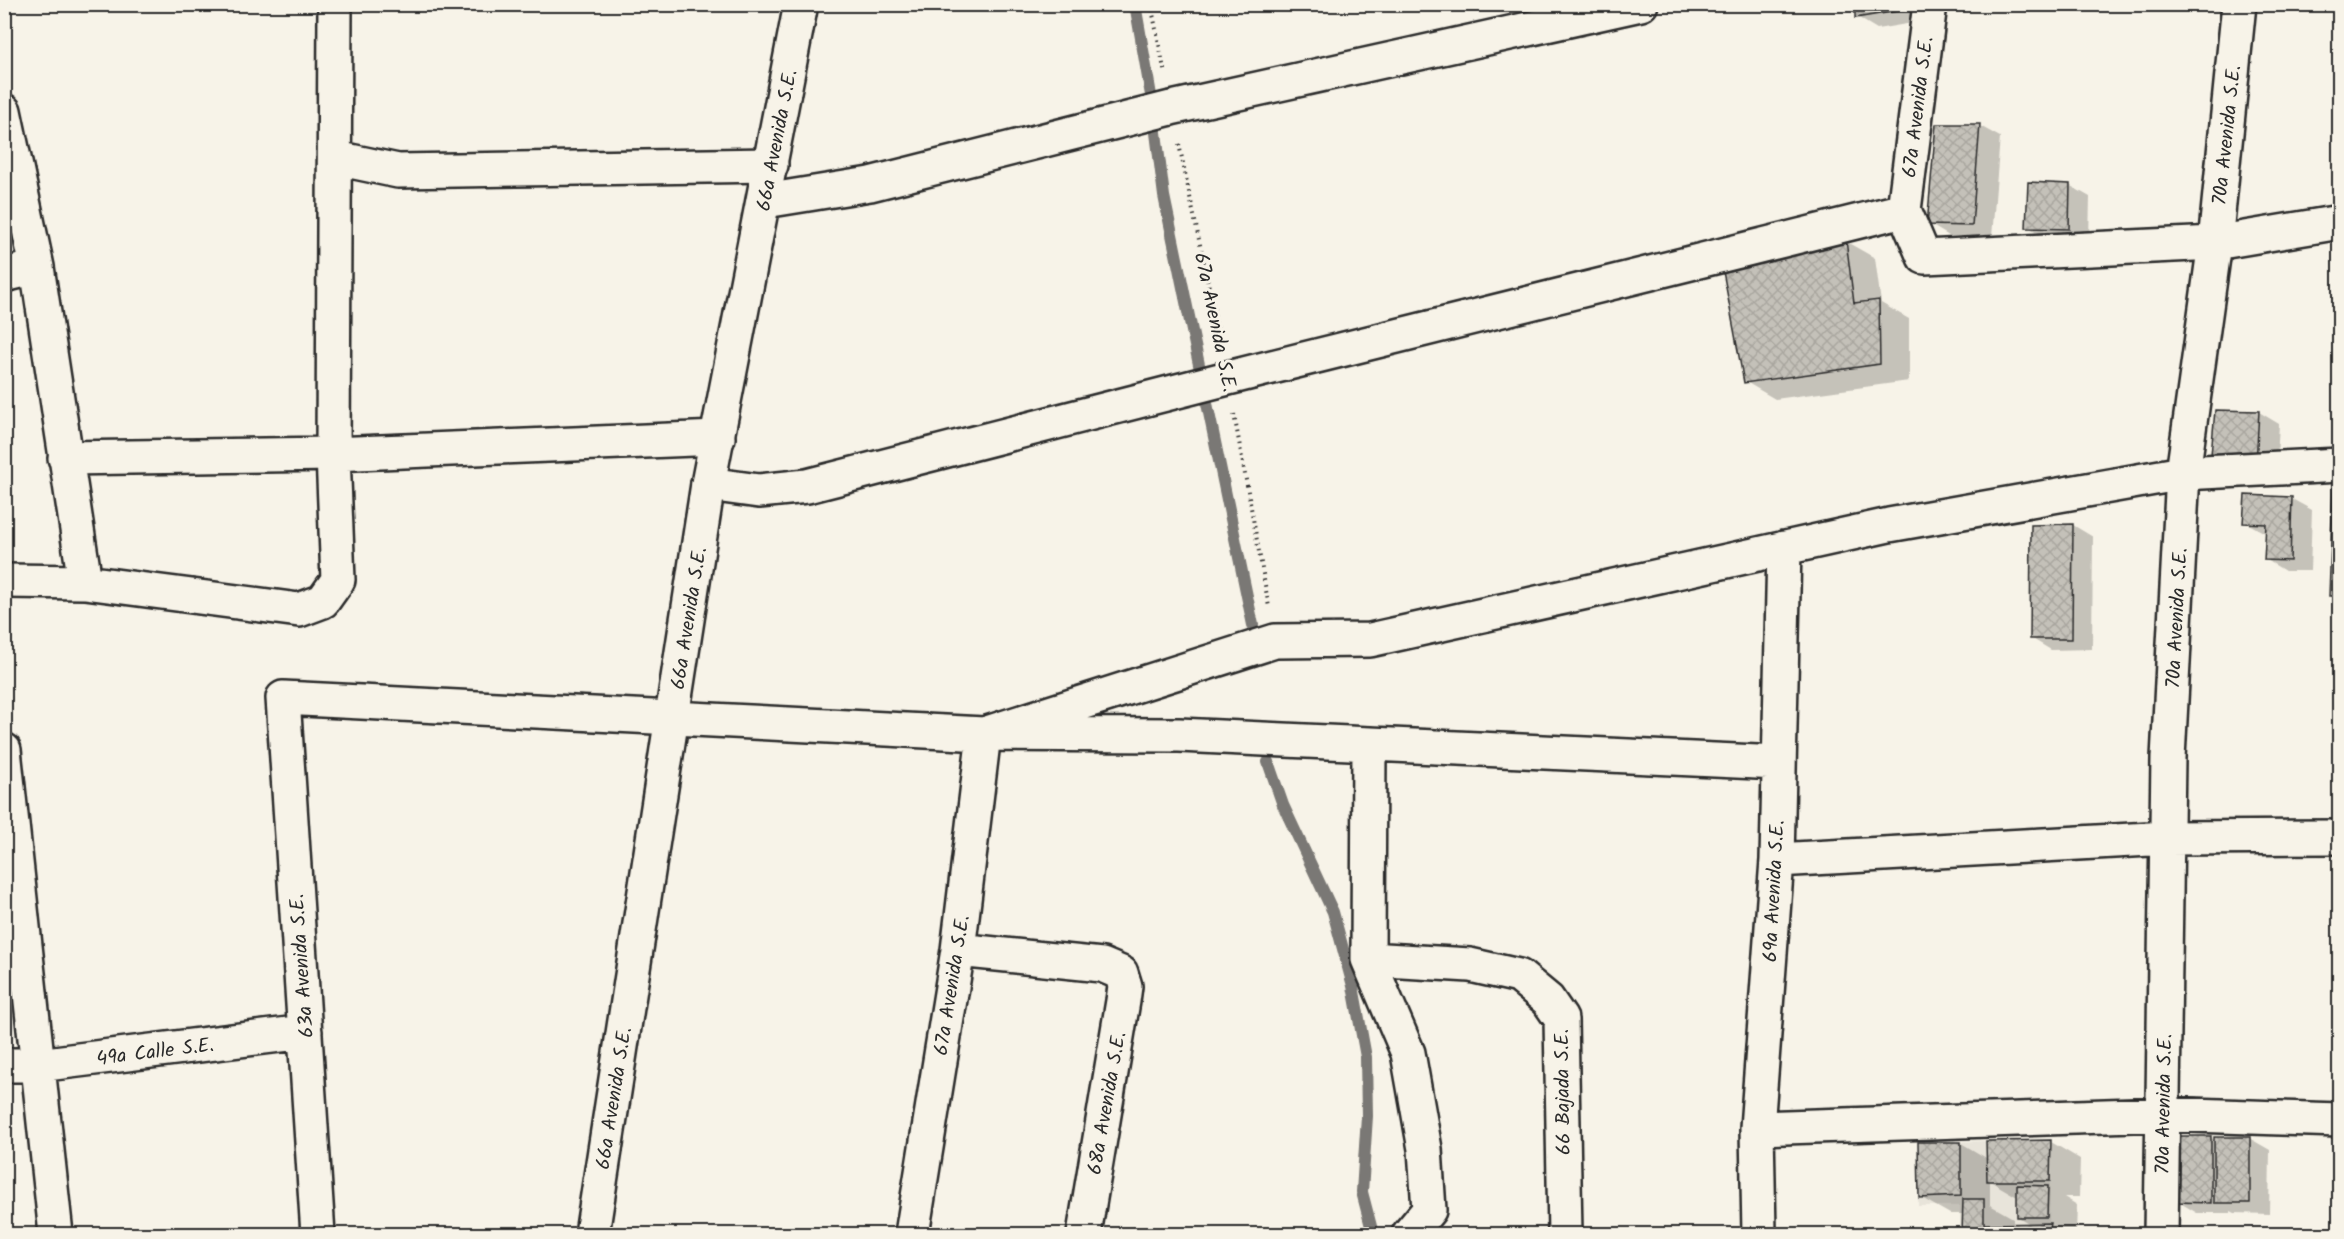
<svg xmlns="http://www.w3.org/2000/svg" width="2344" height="1239" viewBox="0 0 2344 1239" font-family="Kalam,sans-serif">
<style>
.built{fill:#e8e4da}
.shadow{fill:#0003;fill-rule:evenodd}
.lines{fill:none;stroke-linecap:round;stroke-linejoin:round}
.stream{stroke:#7a7874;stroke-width:12}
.building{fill:url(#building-cross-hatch);stroke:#2b2b2b;stroke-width:1.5}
.minor-casing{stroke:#2b2b2b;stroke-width:38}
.tertiary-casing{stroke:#2b2b2b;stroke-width:38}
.path{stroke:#2b2b2b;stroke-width:4;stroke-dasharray:1.5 4.5;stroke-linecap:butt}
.minor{stroke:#f7f3e8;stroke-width:33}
.tertiary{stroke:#f7f3e8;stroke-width:33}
.labels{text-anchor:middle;stroke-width:6;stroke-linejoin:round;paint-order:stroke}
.street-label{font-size:20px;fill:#2b2b2b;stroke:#f7f3e8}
</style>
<defs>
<pattern id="building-cross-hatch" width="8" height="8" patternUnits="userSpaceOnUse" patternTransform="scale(1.5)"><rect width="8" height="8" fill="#c4c1b9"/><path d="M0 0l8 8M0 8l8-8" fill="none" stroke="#a9a69f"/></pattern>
</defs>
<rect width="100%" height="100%" fill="#f7f3e8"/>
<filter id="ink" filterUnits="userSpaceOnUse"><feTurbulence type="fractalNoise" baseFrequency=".0167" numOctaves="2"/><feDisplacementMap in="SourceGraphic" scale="12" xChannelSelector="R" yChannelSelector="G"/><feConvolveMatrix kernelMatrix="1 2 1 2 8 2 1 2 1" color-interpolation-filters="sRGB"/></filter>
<g filter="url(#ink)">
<!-- built -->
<path class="built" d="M2051,1140l-2,94h-89v-28h-42v-64z"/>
<!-- shadow -->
<path class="shadow" d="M1937,4l-1,15 -59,10 -20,-12z
M1938,126h42l20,11 -8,100 -43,-1 -20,-12z
M2069,185l21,12 -1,43 -41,-2 -20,-11z
M1845,241l30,17 6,45 28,16v62l-134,18 -29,-17z
M2217,411l42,1 20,12 -3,51z
M2246,496l46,3 20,11 -2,61h-25l-20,-12 2,-25 -22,-12z
M2073,525l20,12 -1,112 -41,1 -20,-12z
M2177,1138h34l4,2 34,-2 21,12 -1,64 -34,-1 -4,-2v2h-34l-20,-12z
M2051,1142l29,17 -1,38h-15l13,8 -1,29h-112v-20h-14l-30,-17 41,-54 27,16zM1990,1181l29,17 -1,19 14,8h-19v-7l-23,-13z"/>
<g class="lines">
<!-- stream -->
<path class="stream" d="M1135,4l17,97 12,95 89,429
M1268,762l15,43 50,107 20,74 13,71 1,59 -5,76 11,42"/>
</g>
<!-- building -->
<path class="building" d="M1855,4h61v4l-61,10z
M1936,124h44l-8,102 -45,-1z
M2028,182l42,2 -1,45 -43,-1z
M1846,240l8,63 25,-3 1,64 -136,19 -22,-117z
M2215,410l44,1 -3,53 -46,2z
M2333,488h7v108h-11z
M2245,495l47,2 -2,64 -26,-1 2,-36 -23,-1z
M2073,524l-1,115h-42l1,-114z
M2176,1136h35v67l-36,-1z
M2214,1137h36v66h-36z
M2051,1140l-1,41h-63l-1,-40z
M1918,1142h43v54l-42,2z
M2017,1185l31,1 -1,31h-30z
M1963,1199h21v25l66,-1 -2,11h-86z"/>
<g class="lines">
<defs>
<path id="minor" d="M4,111l33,156 48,315
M336,158l62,13 373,-6
M765,201l105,-17 301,-76 470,-104
M1904,210l20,47 291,-14 125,-21
M1904,210l26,-206
M4,275l33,-8
M65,458l268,-4 385,-16
M708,484l51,7 48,-5 421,-108 676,-168
M4,581l81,1 214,28 24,-9 15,-21 -5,-126 2,-450
M1369,744l-1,215 40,94 17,96 4,61 -20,24
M4,750l52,484
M1777,860l391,-22 172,-1
M958,950l144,15 19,8 4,13 -2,15 -39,233
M1368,959l102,6 49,11 29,24 13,19 4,215
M4,1065h34l267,-33
M1757,1128l406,-14 177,6
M318,1234l-35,-536 701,36 195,1 600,28
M912,1234l46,-284 26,-216 291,-93 95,-1 519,-115 294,-52 157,-8
M1759,1234l-2,-106 20,-268 7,-312
M2161,1234l7,-476 15,-285 32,-230 24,-239"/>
<path id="tertiary" d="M592,1234l116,-750 93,-480"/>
</defs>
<!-- minor casing -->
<use href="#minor" class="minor-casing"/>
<!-- tertiary casing -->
<use href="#tertiary" class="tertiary-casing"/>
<!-- path -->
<path class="path" d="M1151,4l14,70
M1179,144l42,201
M1234,414l35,193"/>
<!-- minor -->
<use href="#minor" class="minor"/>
<!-- tertiary -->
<use href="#tertiary" class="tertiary"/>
</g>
</g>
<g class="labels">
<!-- street labels -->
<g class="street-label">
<text transform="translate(1917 107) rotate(-83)" y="7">67a Avenida S.E.</text>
<text transform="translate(2226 135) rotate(-84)" y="7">70a Avenida S.E.</text>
<text transform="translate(776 140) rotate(-79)" y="7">66a Avenida S.E.</text>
<text transform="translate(1216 322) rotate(78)" y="7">67a Avenida S.E.</text>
<text transform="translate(688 618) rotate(-81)" y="7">66a Avenida S.E.</text>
<text transform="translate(2176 618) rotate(-87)" y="7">70a Avenida S.E.</text>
<text transform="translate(1773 891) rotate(-87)" y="7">69a Avenida S.E.</text>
<text transform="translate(301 966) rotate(-94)" y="7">63a Avenida S.E.</text>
<text transform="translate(951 985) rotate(-81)" y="7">67a Avenida S.E.</text>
<text transform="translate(155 1051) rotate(-7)" y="7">49a Calle S.E.</text>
<text transform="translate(1562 1092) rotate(-91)" y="7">66 Bajada S.E.</text>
<text transform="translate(613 1098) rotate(-81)" y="7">66a Avenida S.E.</text>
<text transform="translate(1106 1103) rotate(-80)" y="7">68a Avenida S.E.</text>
<text transform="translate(2163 1104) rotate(-89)" y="7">70a Avenida S.E.</text>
</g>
</g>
<!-- margin -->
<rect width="2344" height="1239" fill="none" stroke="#f7f3e8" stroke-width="24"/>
<rect x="12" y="12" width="2320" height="1215" fill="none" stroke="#2b2b2b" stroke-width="2" filter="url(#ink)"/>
</svg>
